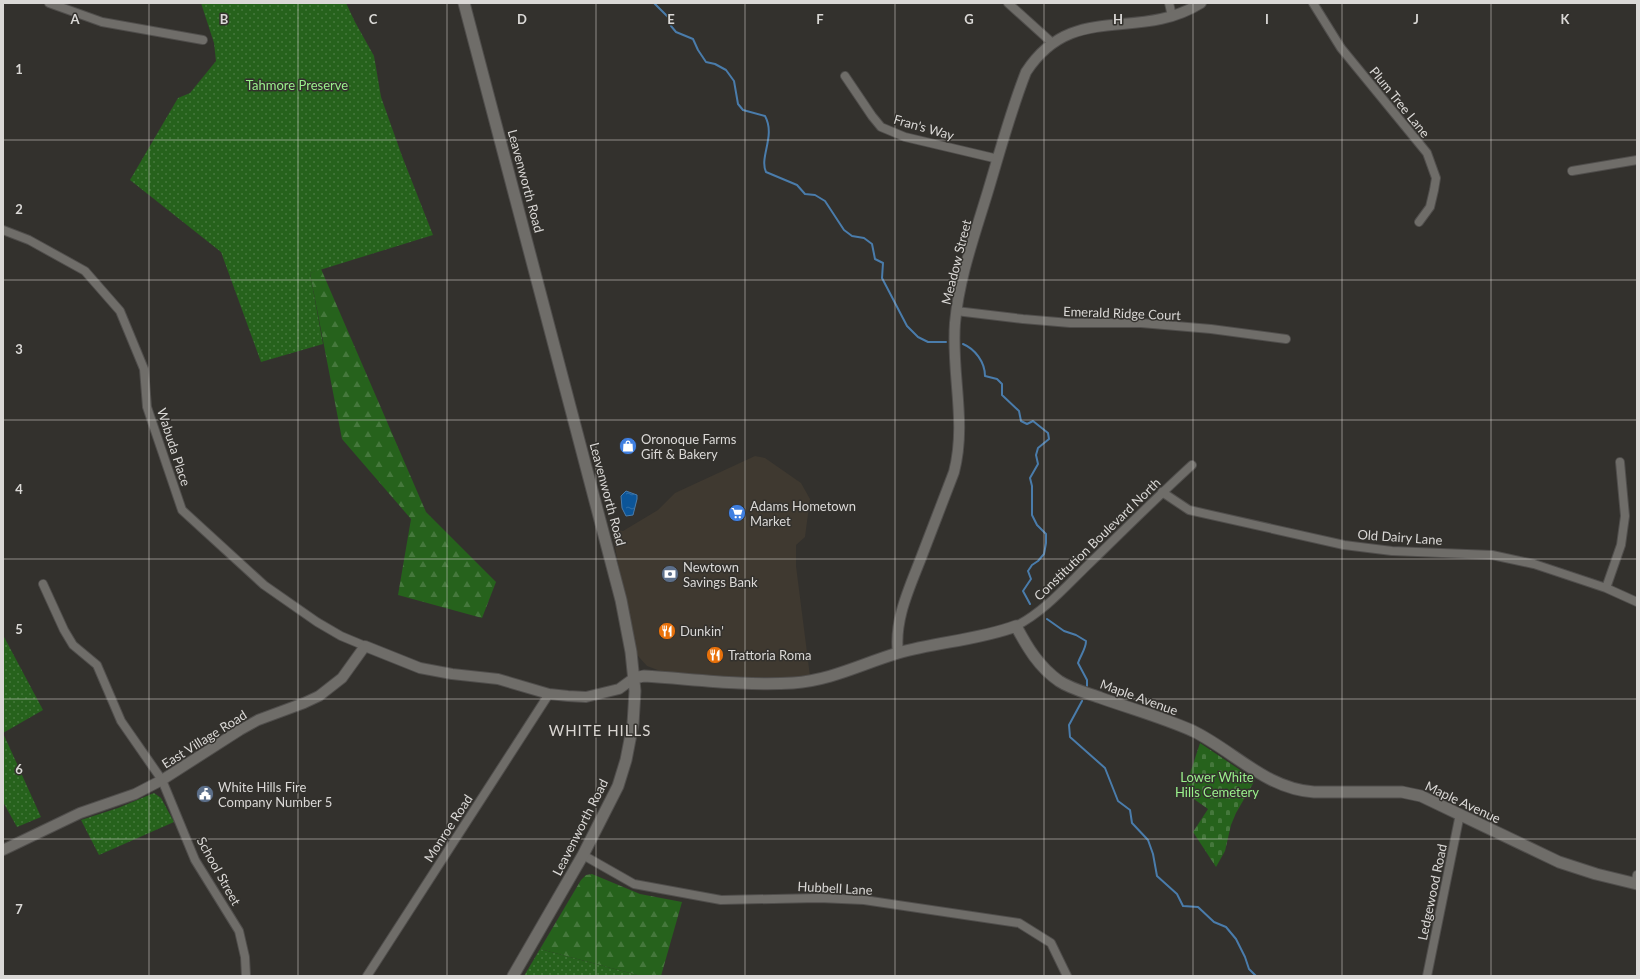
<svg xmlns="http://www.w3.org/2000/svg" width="1640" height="979" viewBox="0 0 1640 979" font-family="Lato,sans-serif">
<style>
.built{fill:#3f3930}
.forest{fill:url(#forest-firs)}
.cemetery{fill:url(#cemetery-stones)}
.park{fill:url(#park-dots)}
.water{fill:url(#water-ripples);stroke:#4a7cab}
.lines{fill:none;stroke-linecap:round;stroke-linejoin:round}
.stream{stroke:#4a7cab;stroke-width:2}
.minor-casing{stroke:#504e4c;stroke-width:10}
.tertiary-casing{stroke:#504e4c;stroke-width:12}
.secondary-casing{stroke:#504e4c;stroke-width:13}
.minor{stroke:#6f6d69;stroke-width:8}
.tertiary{stroke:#6f6d69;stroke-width:10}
.secondary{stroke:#6f6d69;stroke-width:11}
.grid{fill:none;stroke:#dad8d6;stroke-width:1;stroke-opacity:0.55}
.labels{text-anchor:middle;stroke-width:3;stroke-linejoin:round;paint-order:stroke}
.park-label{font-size:13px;fill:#9af18c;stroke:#33312d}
.street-label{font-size:13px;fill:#dad8d6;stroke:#33312d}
.poi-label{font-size:13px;fill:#dad8d6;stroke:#33312d;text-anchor:start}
.quarter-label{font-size:15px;letter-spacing:1px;fill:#d9d5d1;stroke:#33312d}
.grid-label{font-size:13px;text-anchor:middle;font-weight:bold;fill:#dad8d6;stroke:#33312d;stroke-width:3;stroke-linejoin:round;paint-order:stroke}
</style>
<defs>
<pattern id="forest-firs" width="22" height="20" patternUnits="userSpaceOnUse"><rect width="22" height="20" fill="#26621c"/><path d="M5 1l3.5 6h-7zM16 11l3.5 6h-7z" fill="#45783c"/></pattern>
<pattern id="cemetery-stones" width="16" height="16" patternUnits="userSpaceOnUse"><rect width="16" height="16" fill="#26621c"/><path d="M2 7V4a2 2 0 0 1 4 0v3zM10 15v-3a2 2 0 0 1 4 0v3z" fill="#45783c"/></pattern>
<pattern id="park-dots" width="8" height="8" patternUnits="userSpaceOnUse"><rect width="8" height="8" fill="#26621c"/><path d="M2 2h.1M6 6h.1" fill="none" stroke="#45783c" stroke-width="1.8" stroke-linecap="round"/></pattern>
<pattern id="water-ripples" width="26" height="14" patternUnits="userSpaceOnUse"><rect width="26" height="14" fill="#0c5598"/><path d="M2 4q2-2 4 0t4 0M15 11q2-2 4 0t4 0" fill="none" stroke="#2f6da6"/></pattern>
</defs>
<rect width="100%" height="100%" fill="#33312d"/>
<!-- built -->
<path class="built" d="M755,456l10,2 36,25 9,16 -5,38 -9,8v21l14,110 -22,2 -117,-3 -24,-9 -10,-11 -26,-127 12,3 35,-21 17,-17z"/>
<!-- forest -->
<path class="forest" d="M321,269l105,243 70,70 -14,36 -84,-23 13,-76 -69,-80 -32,-166z
M592,874l48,20 42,8 -21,74h-20l-101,-27 41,-69 5,-5z"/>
<!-- cemetery -->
<path class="cemetery" d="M1200,743l55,37 -19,33 -5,12 -6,26 -9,16 -23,-35 15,-23 -24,-17z"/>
<!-- park -->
<path class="park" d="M201,3h145l9,19 19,34 7,41 21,59 31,79 -123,38 13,71 -62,18 -40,-110 -91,-72 48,-82 12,-5 26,-32 -2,-18z
M3,635l40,75 -40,23 38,84 -24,10 -14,-25z
M154,793l7,5 13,24 -75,33 -18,-35 37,-12z
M540,949l101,27h-117z"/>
<!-- water -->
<path class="water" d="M626,491l11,4v4l-4,16 -7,1 -4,-8 -1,-12z"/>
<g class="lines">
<!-- stream -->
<path class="stream" d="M654,3l14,14 3,9 5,6 17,7 5,11 8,12 9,2 11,6 8,11 4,23 5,6 22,6c11,20 -6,41 1,56l31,13 8,9 10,1 10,6 19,29 8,6 12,2 8,6 3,15 8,4 -1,15 25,48 11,11 10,5h18
M963,344c12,5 22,18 22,32l12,3 5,5v11l17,16 2,10 6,3 6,-3 15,12 1,6 -11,9 -2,7 2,9 -8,14 2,8v29l5,10 9,9v9l-2,11 -6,7 -6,4 -4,6 3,8 -8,12 7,13
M1047,619l17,12 12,4 10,6c0,8 -6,15 -8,22l9,17v6
M1082,701l-13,24 1,12 35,31 13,33 12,9 2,13 16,17 5,14 4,22 20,18 6,12 15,1 16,15 12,5 10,12 9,18 4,12 7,7"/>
<defs>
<path id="minor" d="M49,3l53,19 101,18
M1008,3l41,37
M1169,3l3,13
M1313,3l28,45 86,105 9,25 -2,12 -4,17 -11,15
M845,76l27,40 9,11 24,10 93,22
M1572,171l65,-11
M3,230l26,10 56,31 35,40 24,58 3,38 35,103 82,75 53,37 24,14 24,10
M956,311l67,8 47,4h71l70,6 75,10
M1162,492l27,18 155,35 48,6 100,4 42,9 72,24 31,14
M43,584l21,46 9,15 24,20 24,56 41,59 33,80 44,71 6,26 1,19
M1606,588l15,-43 4,-29 -5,-54
M1016,626c29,-15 51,-41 74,-63 34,-33 67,-66 102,-98
M583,855l51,29 87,16 98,-2 45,2 155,23 32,20 16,33
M1635,884l2,-9
M367,976l182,-282
M1427,976l33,-162"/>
<path id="tertiary" d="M898,653c-4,-33 11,-64 23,-95 11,-29 22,-57 33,-86 13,-50 -3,-99 1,-149 4,-45 20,-89 33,-132 12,-40 23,-81 38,-119 47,-72 111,-29 175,-69
M3,850l77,-37 55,-19 27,-14 78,-50 18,-10 46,-17 15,-7 23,-18 23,-32 55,22 32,6 46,5 51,15 19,2 18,1 33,-8 15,-11"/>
<path id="secondary" d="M464,3l157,597 10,52 4,39 -2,33 -7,36 -8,26 -35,69 -70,121
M634,678l10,-2c49,3 99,10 149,7 39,-3 68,-19 105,-30 39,-11 80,-13 118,-27 11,21 23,41 43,55 12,8 28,12 42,17 31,11 63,20 92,33 41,20 73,58 121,61h88l19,4 138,66 37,12 41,10"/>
</defs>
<!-- minor casing -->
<use href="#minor" class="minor-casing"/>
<!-- tertiary casing -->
<use href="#tertiary" class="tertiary-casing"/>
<!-- secondary casing -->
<use href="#secondary" class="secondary-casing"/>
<!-- minor -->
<use href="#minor" class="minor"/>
<!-- tertiary -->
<use href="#tertiary" class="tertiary"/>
<!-- secondary -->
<use href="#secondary" class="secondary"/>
</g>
<!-- grid -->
<path class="grid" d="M149,3v973M298,3v973M447,3v973M596,3v973M745,3v973M895,3v973M1044,3v973M1193,3v973M1342,3v973M1491,3v973M3,140h1634M3,280h1634M3,420h1634M3,559h1634M3,699h1634M3,839h1634"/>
<!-- icons -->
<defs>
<symbol id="shop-disc" viewBox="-11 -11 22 22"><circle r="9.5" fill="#3f7fe0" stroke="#33312d"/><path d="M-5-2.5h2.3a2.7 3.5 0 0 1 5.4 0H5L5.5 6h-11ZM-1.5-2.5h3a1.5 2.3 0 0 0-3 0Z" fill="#fff"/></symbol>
<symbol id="supermarket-disc" viewBox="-11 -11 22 22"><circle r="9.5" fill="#3f7fe0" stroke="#33312d"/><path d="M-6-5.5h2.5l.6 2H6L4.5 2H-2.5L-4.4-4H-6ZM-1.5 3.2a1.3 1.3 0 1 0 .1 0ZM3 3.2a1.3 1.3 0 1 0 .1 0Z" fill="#fff"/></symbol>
<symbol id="bank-disc" viewBox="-11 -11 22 22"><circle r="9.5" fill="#5c6f8a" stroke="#33312d"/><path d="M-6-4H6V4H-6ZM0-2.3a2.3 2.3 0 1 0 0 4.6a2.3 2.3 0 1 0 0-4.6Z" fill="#fff"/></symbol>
<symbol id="restaurant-disc" viewBox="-11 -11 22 22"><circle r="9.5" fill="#e8710a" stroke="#33312d"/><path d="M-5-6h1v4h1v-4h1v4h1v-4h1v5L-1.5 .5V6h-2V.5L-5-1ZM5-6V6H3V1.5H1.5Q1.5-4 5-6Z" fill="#fff"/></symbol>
<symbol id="civic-disc" viewBox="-11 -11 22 22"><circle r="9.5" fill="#5c6f8a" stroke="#33312d"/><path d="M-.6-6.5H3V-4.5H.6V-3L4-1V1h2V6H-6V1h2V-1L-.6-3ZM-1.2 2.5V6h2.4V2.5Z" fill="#fff"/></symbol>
</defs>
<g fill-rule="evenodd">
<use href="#shop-disc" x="618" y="436" width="20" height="20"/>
<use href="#supermarket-disc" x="727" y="503" width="20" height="20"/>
<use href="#bank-disc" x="660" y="564" width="20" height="20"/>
<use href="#restaurant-disc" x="657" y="621" width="20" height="20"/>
<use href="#restaurant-disc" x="705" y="645" width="20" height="20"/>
<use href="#civic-disc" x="195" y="784" width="20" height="20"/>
</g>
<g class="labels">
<!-- park labels -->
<g class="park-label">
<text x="297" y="90">Tahmore Preserve</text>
<text x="1217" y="782">Lower White<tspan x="1217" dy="15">Hills Cemetery</tspan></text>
</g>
<!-- street labels -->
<g class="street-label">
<text transform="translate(1400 102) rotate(51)" y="5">Plum Tree Lane</text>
<text transform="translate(924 127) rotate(16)" y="5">Fran's Way</text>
<text transform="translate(526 181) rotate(75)" y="5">Leavenworth Road</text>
<text transform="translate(956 262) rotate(-76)" y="5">Meadow Street</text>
<text transform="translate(1122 313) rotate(2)" y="5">Emerald Ridge Court</text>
<text transform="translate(174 447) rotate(72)" y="5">Wabuda Place</text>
<text transform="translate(608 494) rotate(75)" y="5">Leavenworth Road</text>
<text transform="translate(1400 537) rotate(4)" y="5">Old Dairy Lane</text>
<text transform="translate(1097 539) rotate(-44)" y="5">Constitution Boulevard North</text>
<text transform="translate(1139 697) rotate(20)" y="5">Maple Avenue</text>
<text transform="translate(204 739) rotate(-32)" y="5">East Village Road</text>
<text transform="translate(1463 802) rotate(25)" y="5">Maple Avenue</text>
<text transform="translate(580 827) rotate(-63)" y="5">Leavenworth Road</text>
<text transform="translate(448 828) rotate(-57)" y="5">Monroe Road</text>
<text transform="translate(219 871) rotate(61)" y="5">School Street</text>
<text transform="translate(835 888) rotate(3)" y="5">Hubbell Lane</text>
<text transform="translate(1432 892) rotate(-78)" y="5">Ledgewood Road</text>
</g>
<!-- poi labels -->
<g class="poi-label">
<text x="641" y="444">Oronoque Farms<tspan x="641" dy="15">Gift &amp; Bakery</tspan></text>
<text x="750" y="511">Adams Hometown<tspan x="750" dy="15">Market</tspan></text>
<text x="683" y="572">Newtown<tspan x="683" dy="15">Savings Bank</tspan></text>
<text x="680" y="636">Dunkin'</text>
<text x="728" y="660">Trattoria Roma</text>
<text x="218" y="792">White Hills Fire<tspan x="218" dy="15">Company Number 5</tspan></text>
</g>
<!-- quarter labels -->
<g class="quarter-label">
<text x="600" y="736">WHITE HILLS</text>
</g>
</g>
<g class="grid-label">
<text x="75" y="24">A</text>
<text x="224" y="24">B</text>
<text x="373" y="24">C</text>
<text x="522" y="24">D</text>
<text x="671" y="24">E</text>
<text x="820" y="24">F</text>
<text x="969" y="24">G</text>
<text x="1118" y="24">H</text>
<text x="1267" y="24">I</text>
<text x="1416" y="24">J</text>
<text x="1565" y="24">K</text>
<text x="19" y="74">1</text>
<text x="19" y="214">2</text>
<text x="19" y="354">3</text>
<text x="19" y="494">4</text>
<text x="19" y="634">5</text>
<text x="19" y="774">6</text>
<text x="19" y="914">7</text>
</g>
<!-- border -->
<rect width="1640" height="979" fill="none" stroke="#dad8d6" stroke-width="8"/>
</svg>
